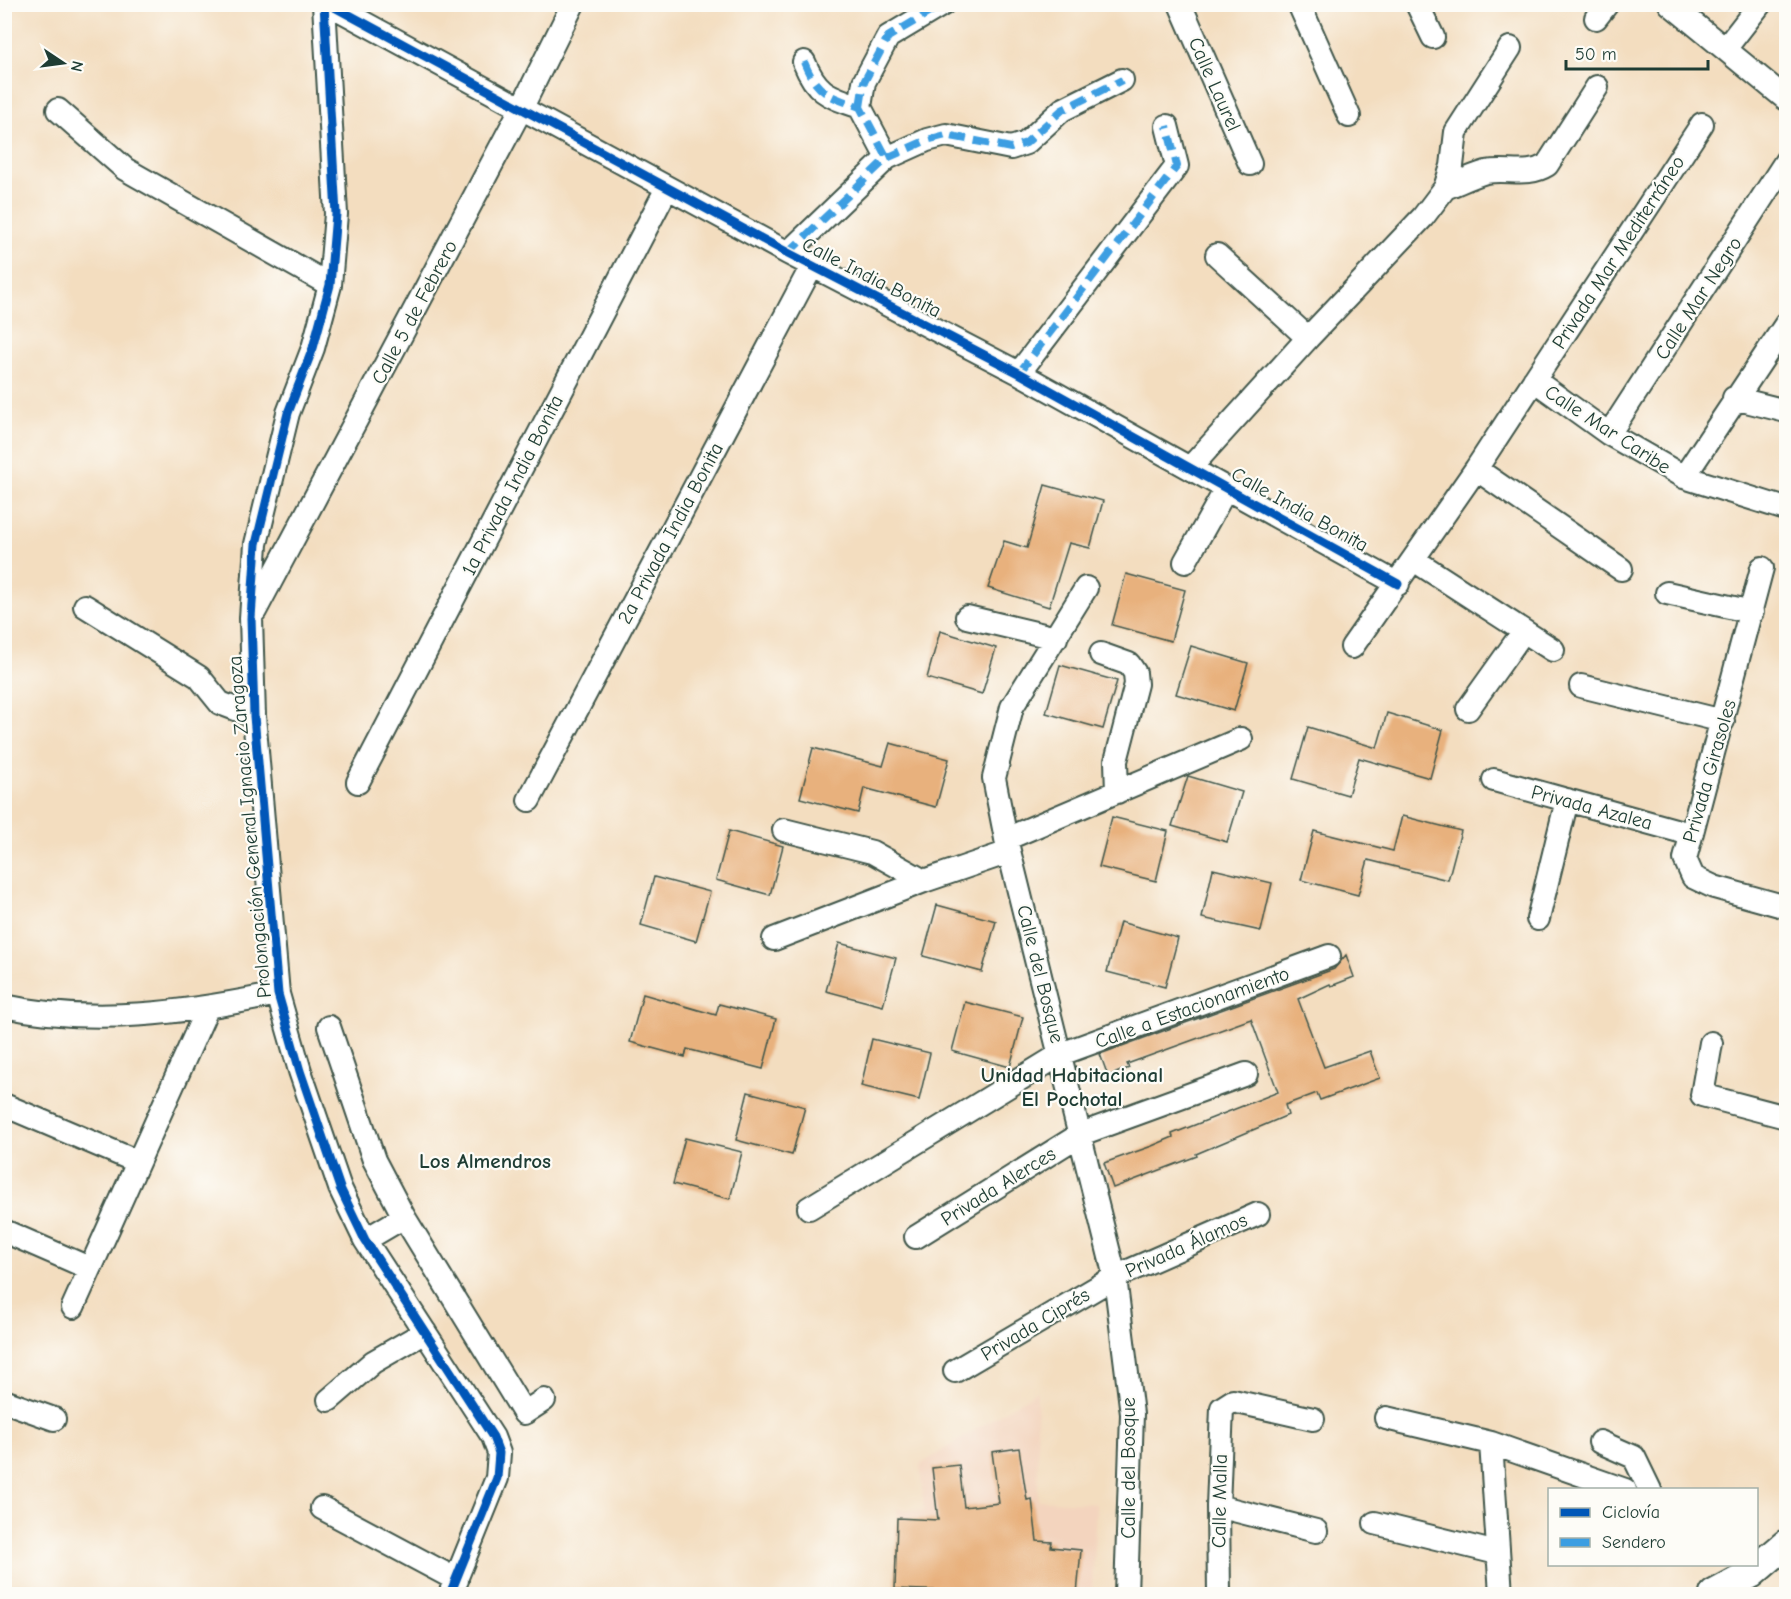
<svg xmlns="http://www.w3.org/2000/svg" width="1791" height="1599" viewBox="0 0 1791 1599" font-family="'Comic Neue',sans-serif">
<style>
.built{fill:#f3d4be}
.building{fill:#e8b17d}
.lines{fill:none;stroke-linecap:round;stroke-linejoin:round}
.minor-casing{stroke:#3f5549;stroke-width:26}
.tertiary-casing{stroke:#3f5549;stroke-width:32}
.minor{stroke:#fff;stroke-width:22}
.tertiary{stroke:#fff;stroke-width:28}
.quiet{stroke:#3c9ee2;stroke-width:8;stroke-dasharray:15 8;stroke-linecap:butt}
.cycleway-casing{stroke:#fdfcf7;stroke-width:13}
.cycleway{stroke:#0057b8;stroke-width:9}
.labels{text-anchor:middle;stroke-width:4.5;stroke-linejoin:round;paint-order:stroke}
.street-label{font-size:20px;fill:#1f3d34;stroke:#fdfcf7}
.neighbourhood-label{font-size:21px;font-weight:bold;fill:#1f3d34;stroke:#fdfcf7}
</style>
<rect width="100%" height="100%" fill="#fdfcf7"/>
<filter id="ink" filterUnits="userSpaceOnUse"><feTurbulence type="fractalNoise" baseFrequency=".0167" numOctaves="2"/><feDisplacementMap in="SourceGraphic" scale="12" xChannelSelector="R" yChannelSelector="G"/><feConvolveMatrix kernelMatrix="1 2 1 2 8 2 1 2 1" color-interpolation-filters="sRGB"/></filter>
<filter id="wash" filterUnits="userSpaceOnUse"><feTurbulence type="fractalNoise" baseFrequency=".008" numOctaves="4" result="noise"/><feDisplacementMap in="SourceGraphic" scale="24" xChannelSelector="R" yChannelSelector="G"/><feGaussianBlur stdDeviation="1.35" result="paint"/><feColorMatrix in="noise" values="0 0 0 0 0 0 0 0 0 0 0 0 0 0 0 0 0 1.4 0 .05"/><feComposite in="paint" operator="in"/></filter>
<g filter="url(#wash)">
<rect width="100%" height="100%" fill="#f3ddbf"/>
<!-- built -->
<path class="built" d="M1037,1391l1,109 58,4 -4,90h-197l2,-85 27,2 -4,-46z"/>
<g id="blocks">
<!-- building -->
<path class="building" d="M1045,485l58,16 -13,47 -21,-5 -20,64 -61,-19 16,-47 23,7z
M1126,574l59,16 -14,51 -59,-16z
M940,631l56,17 -14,46 -55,-16z
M1191,646l57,17 -14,48 -58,-17z
M1060,665l57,16 -14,48 -57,-16z
M1387,713l56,17 -13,48 -71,-20 -11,37 -55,-16 15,-52 69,21z
M890,743l59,16 -13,48 -72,-19 -6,25 -58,-15 13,-50 70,18z
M1188,776l54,16 -15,50 -55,-16z
M1402,816l59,15 -13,49 -80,-20 -10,35 -57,-15 13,-49 79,20z
M1112,817l56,14 -12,50 -57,-14z
M729,831l54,15 -13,49 -54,-15z
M1213,869l59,14 -11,48 -59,-13z
M654,877l56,15 -14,49 -55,-16z
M937,905l59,16 -14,51 -59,-16z
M1120,922l58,16 -13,49 -58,-15z
M839,943l57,15 -13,48 -57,-15z
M1346,955l8,22 -23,9 -1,-2 -32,15 26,68 46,-16 10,27 -60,22 -3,-7 -32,12 3,10 -92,39 1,2 -84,32 -9,-25 48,-17 21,-9 -1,-3 106,-42 -27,-73 -124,45 2,4 -21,8 -8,-22 234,-85z
M643,994l73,21 3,-11 57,15 -13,50 -76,-20 -2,8 -55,-15z
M965,1002l58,15 -13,50 -58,-16z
M872,1039l58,14 -11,47 -58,-14z
M748,1092l57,15 -13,48 -56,-15z
M685,1138l57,14 -12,47 -57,-15z
M1019,1448l8,52 5,-1 5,42 15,1 -1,5 30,3 -4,44h-126l1,-3 -57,-2 2,-71 41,2 -6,-52 27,-3 5,42 35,-4 -7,-51z"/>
</g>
</g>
<g filter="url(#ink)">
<use href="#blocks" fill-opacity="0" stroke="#3f5549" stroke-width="1.5"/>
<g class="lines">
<defs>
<path id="minor" d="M324,4l12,210 -6,71 -17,63 -25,65 -32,131 -5,74 3,98 24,278 22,77 40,117 25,52 128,197 6,16 -2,25 -47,116
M329,4l459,249 231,120 379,211
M1180,4l70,160
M1299,4l50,112
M1417,4l16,33
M1670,4l116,95
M1596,18l11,-14
M1725,49l35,-45
M804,62c13,32 25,34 56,45l27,51
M860,107l4,-25 24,-45 55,-33
M58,110l67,59 205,116
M1445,188c13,-5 27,-12 41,-16 21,-4 42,5 61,-7l50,-78
M788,253l99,-95 40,-18 19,-5 65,13 15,-5 36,-33 60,-30
M1217,255l91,83
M1019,373l158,-207 -10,-40
M1534,380l75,54 75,43 102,32
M1734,398l52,13
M1609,434l177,-273
M1190,468l118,-130 115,-121 22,-29 7,-22 4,-34 54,-84
M1476,469l145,100
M1684,477l102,-153
M1414,560l139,90
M1185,562l41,-73
M1762,568l-77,291 8,18 21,10 72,20
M1086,588l-74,119 -18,71 12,61 109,438 17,137 -6,180
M1667,593l85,19
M85,606l114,71 21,26 34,13
M255,611l266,-502 52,-105
M967,617l89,21
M1352,647l124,-178 226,-345
M1101,654l28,10 6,9 1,11 -20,77 1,31
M1581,686l142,35
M1468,709l55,-77
M1494,780l196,54
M358,782l309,-594
M529,800l283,-534
M784,830l88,22 52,29
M1006,839l235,-100
M1538,919l29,-119
M774,939l150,-58 85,-29
M4,1006c91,20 185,6 274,-12
M329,1027l45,133 30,57 120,196 20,-13
M1711,1043l-9,52 84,22
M4,1105l134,57
M809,1208l252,-154 268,-98
M4,1231l85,37
M916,1237l165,-103 165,-60
M365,1240l39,-23
M73,1307l134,-298
M955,1371l160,-94 143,-63
M329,1400l44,-38 52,-30
M4,1401l50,18
M1386,1418l105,25 134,47
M1600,1442l34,15 16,33
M1491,1443l10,151
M1218,1506l98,25
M322,1508l135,72
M1375,1523l122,30
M1219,1594l-1,-88 4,-98 11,-7 80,18"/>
<path id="tertiary" d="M1714,1594l37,-20 35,-30"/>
</defs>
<!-- minor casing -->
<use href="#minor" class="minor-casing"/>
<!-- tertiary casing -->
<use href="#tertiary" class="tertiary-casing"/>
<!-- minor -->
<use href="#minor" class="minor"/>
<!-- tertiary -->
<use href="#tertiary" class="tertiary"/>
<!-- quiet -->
<path class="quiet" d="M804,62c13,32 25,34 56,45l27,51
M860,107l4,-25 24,-45 55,-33
M788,253l99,-95 40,-18 19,-5 65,13 15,-5 36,-33 60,-30
M1019,373l158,-207 -10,-40"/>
<defs>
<path id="cycleway" d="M324,4l12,210 -6,71 -17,63 -25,65 -32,131 -5,74 3,98 24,278 22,77 40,117 25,52 128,197 6,16 -2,25 -47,116
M329,4l459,249 231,120 379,211"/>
</defs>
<!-- cycleway casing -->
<use href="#cycleway" class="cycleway-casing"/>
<!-- cycleway -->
<use href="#cycleway" class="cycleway"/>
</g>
</g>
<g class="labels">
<!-- street labels -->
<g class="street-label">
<text transform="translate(1215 84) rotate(66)" y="7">Calle Laurel</text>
<text transform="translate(1618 252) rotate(-57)" y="7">Privada Mar Mediterráneo</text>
<text transform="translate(872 277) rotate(27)" y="7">Calle India Bonita</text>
<text transform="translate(1698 298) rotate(-57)" y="7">Calle Mar Negro</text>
<text transform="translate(414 312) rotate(-62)" y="7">Calle 5 de Febrero</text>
<text transform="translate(1608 429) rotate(33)" y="7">Calle Mar Caribe</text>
<text transform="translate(512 485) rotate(-63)" y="7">1a Privada India Bonita</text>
<text transform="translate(1300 509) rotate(29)" y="7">Calle India Bonita</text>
<text transform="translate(670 533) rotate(-62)" y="7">2a Privada India Bonita</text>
<text transform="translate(1709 771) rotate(-74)" y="7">Privada Girasoles</text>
<text transform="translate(1592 807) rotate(15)" y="7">Privada Azalea</text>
<text transform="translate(249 827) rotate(-95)" y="7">Prolongación General Ignacio Zaragoza</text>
<text transform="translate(1041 974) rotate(76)" y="7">Calle del Bosque</text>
<text transform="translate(1192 1007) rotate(-20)" y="7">Calle a Estacionamiento</text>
<text transform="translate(998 1186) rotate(-32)" y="7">Privada Alerces</text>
<text transform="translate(1186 1245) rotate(-24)" y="7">Privada Álamos</text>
<text transform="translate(1035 1324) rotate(-31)" y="7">Privada Ciprés</text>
<text transform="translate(1128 1468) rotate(-90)" y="7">Calle del Bosque</text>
<text transform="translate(1219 1501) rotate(-89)" y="7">Calle Malla</text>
</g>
<!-- neighbourhood labels -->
<g class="neighbourhood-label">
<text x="1072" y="1082">Unidad Habitacional<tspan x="1072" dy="24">El Pochotal</tspan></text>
<text x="485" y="1168">Los Almendros</text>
</g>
</g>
<!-- margin -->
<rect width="1791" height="1599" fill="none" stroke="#fdfcf7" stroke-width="24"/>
<!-- legend -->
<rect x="1548" y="1488" width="210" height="78" fill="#fdfcf7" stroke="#a4b0a9" stroke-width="1.5"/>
<rect x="1560" y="1508" width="30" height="9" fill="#0057b8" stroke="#a4b0a9" stroke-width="1.5"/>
<text x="1602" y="1518" font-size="18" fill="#1f3d34">Ciclovía</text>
<rect x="1560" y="1538" width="30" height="9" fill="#3c9ee2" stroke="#a4b0a9" stroke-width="1.5"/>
<text x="1602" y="1548" font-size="18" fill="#1f3d34">Sendero</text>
<!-- north arrow -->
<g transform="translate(63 63) rotate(103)" stroke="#fdfcf7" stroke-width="4.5" paint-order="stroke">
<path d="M0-4.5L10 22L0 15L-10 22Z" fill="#1f3d34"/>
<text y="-9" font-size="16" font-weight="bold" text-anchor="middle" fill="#1f3d34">N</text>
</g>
<!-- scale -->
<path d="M1566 60v9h142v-9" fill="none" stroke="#1f3d34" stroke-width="3"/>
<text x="1575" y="60" font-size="18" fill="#1f3d34" stroke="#fdfcf7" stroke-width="4.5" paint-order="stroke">50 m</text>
</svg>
